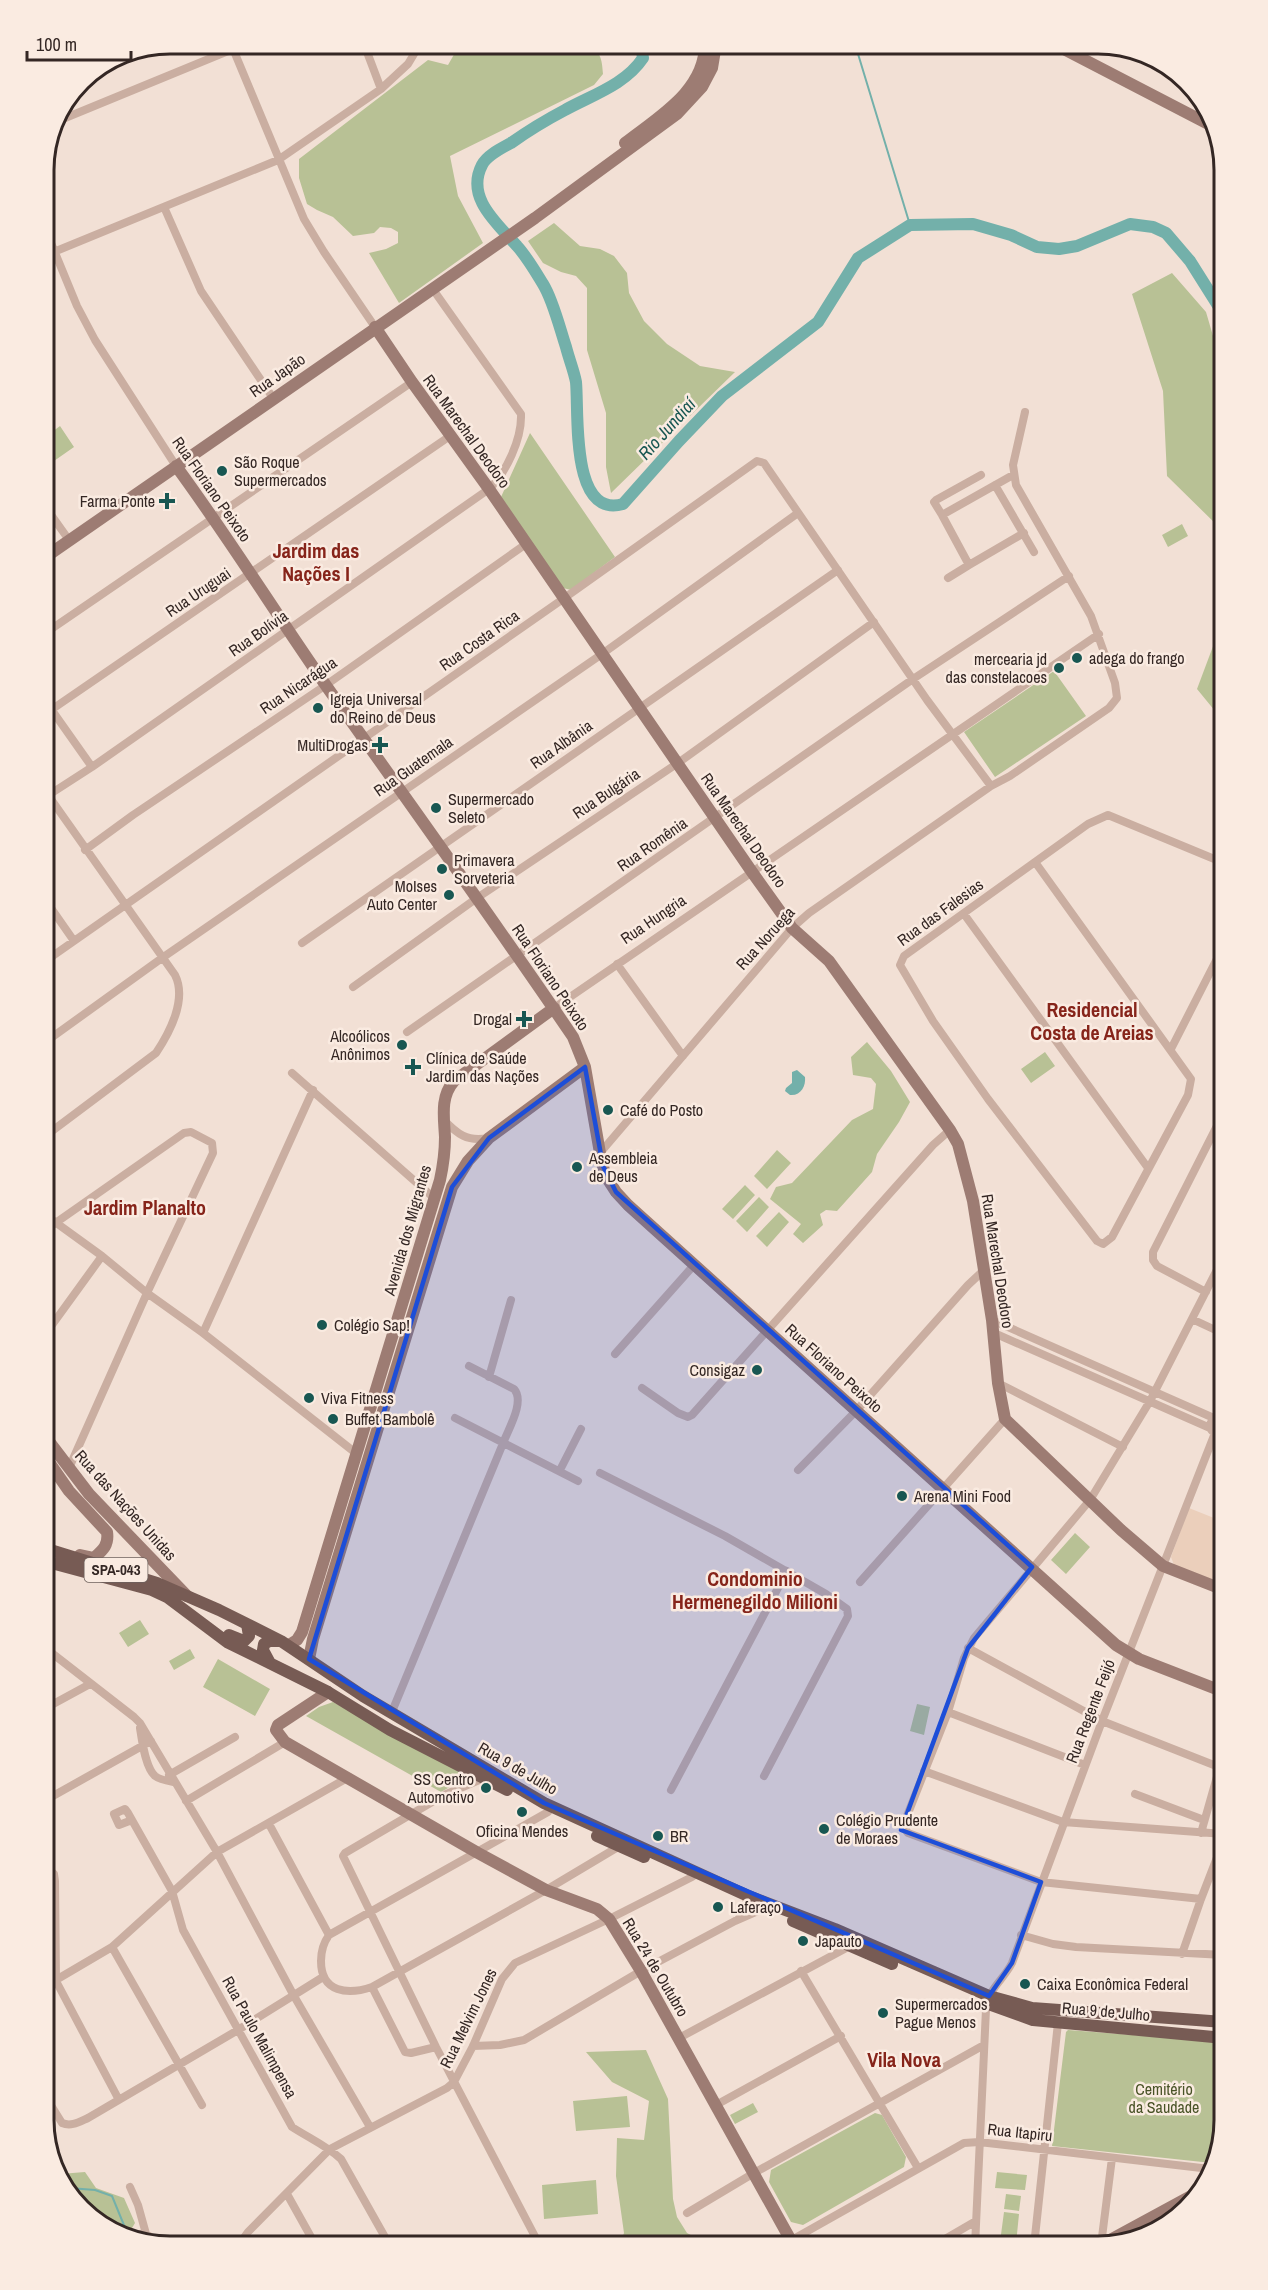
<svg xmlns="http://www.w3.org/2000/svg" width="1268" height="2290" viewBox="0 0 1268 2290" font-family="'Archivo Narrow',sans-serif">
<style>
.green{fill:#b8c195}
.plaza{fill:#ebcfbb}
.water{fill:#73b0aa}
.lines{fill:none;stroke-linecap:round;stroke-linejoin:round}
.stream{stroke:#73b0aa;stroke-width:2}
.river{stroke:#73b0aa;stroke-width:12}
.street{stroke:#caaea1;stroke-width:8}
.secondary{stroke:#9d7c73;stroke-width:12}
.primary{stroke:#775b54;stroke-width:12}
.marked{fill:#1d4ed8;fill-opacity:0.2;stroke:#1d4ed8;stroke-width:4.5;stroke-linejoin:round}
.poi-dot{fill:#185752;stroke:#faebe1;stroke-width:2}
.labels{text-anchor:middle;stroke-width:5;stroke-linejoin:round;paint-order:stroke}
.shield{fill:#faebe1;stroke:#6f625d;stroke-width:1.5}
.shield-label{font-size:15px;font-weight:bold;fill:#342724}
.street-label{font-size:16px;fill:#342724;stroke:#faebe1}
.poi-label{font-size:16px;fill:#342724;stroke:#faebe1;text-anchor:start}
.park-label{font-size:16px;fill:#495327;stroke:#faebe1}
.water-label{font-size:18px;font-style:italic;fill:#185752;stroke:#faebe1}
.quarter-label{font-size:20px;font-weight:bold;fill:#86241a;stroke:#faebe1}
.rim{fill:none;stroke:#342724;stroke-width:3}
</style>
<rect width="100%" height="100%" fill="#f2e0d5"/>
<!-- green -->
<path class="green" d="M460,44h126c15,7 16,15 17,30l-9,11 -144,71 8,40 25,47 -84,60 -30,-50 17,-4 12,-6v-11l-7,-4 -11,-1 -6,6 -21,3 -20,-19 -16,-7 -10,-6 -8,-26v-19l129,-99 20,5z
M554,223l26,23 20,3 14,7 13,17 2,20 15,28 23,23 33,22 35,6 -124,121 -5,-26v-54l-19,-63v-62l-11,-12 -15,-4 -18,-9 -15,-22z
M1172,273l34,39 12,41 6,83v96l-57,-56 -4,-85 -31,-97z
M60,426l14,21 -30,21v-30z
M530,433l85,124 -44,33 -8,-2 -62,-91z
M1182,524l6,12 -20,11 -6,-12z
M1224,617v105l-27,-33z
M1054,671l32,45 -91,61 -31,-45z
M867,1042l24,29 19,31 -11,20 -22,32 -5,18 -35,39 -11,-1 -6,4 3,11 -20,18 -10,-9 8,-10 -31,-25 6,-12 16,-4 60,-63 21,-11 3,-25 -5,-6 -18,-3 -2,-18z
M1045,1052l10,14 -24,17 -10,-14z
M777,1150l14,13 -24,26 -13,-13z
M745,1185l10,10 -22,24 -11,-10z
M759,1197l10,10 -22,25 -11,-11z
M779,1212l10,10 -22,25 -11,-11z
M1075,1533l15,14 -24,27 -15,-14z
M140,1620l9,14 -21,13 -9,-14z
M190,1649l5,9 -21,12 -5,-9z
M218,1659l52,30 -15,27 -52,-29z
M333,1702l134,72 -1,4 -25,14 -135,-76 13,-9z
M917,1704l13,3 -6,28 -14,-4z
M1068,2030l156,12v78l-12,43 -160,-17 14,-114z
M646,2050l22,49 5,100 4,18 10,16 25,13h-140l18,-9 30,7 4,-11 -8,-57 1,-38 27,2 5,-39 -37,-19 -26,-30z
M627,2096l3,31 -54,4 -3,-30z
M753,2103l5,9 -23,12 -5,-9z
M875,2113l7,2 24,42 -2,10 -101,58 -12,-3 -22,-40 2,-12z
M53,2168l7,6 25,-2 11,16 28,10 11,25 -6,10 -31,-19 -8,-1z
M997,2172l30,3 -2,15 -30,-2z
M596,2180l2,34 -54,5 -2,-34z
M1006,2194l15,2 -2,15 -15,-2z
M1004,2212l15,2 -3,30 -16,-2z"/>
<!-- plaza -->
<path class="plaza" d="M1189,1508l35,14v62l-50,-19 -3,-8z"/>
<!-- water -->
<path class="water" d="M797,1070l8,7c1,9 -4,19 -15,18l-5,-4 1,-3 6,-5v-11z"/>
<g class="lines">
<!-- stream -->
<path class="stream" d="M855,44l55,181
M69,2188l26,2 17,6 16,39"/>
<!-- river -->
<path class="river" d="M641,44l2,14c-18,27 -51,37 -78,52 -19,10 -37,21 -54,33 -9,5 -24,12 -29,22 -17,33 16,59 35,81 10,11 18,25 26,38 10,16 17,45 23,63 3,12 8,24 10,35 3,31 -6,137 47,122l56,-63 43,-45 96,-74 40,-64 52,-33 63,-1 38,11 26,12 22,2 18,-3 53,-22 23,3 13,6 24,28 34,54"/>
<!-- street -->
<path class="street" d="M231,44l73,175 20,33 51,75
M364,44l17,45
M53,123l180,-74
M164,207l37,84 72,107
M44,226l33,80 18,34 81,126
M44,256l234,-96 103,-71 27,-25 12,-20
M995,485l39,67
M44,505l25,35
M942,515l-8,-13 2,-2 45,-25
M969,565l55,-32
M948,578l21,-13 -27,-50 71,-40
M44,634l368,-252
M44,699l48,68
M51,710l399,-274
M44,798l48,-31 397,-278c17,-16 33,-50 32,-75l-89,-126
M85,850l48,-35 193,-130 200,-141
M1035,862l156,217 -3,16 -76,142 -9,7 -6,-3 -109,-142 -55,-78 -33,-56 4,-9z
M1035,862l53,-38 20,-9 116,48
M44,898l30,43
M964,914l184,254
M302,943l536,-373
M44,962l519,-363 194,-138 7,2 163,237 64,86
M617,964l66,92
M353,987l124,-89 201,-135 196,-141
M554,1008l545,-374
M407,1032l506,-353 156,-103
M44,1043l118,-85 440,-304 196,-141
M1171,1049l53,-104
M292,1073l142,125
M443,1119c14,15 24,23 45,19
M44,1137l112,-84c14,-21 31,-54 19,-78l-127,-180
M600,1153l192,-225 17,-15 182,-127 19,-10 99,-68 8,-10 -2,-15 -24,-67 -75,-131 -3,-20 12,-53
M44,1214l58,42 45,37 56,40 154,121
M44,1231l140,-98 7,-1 21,11 1,10 -66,140 -78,175
M1206,1292l-49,-26 -4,-6v-8l71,-140
M992,1320l224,99
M1194,1320l30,14
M203,1333l110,-243
M994,1333l216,95
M44,1336l58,-80
M615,1354l79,-89
M489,1377l22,-77
M998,1383l125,64
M642,1388l36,25 10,4 4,-2 241,-270 17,-15
M455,1418l123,63
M1210 1426a7 7 0 1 1 14 0a7 7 0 1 1-14 0Z
M560,1470l21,-41
M798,1470l58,-59 112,-126 16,-15
M600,1473l125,63 101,58 21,15 1,7 -84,160
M860,1582l145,-163
M44,1647l90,70 6,6 77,129 77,144 76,131
M968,1648l134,73 122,48
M44,1709l46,-25
M948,1712l16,-54 10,-20 116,-138 60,-99 74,-145
M391,1714l113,-273c5,-13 21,-40 10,-52l-45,-23
M140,1728c2,12 5,39 15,48 5,4 13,5 19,6
M1085,1765l-137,-53 -43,109v8l3,4 133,49 160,17
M924,1771l139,51 161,12
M169,1775l66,-38
M484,1778l-40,17 -99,58 -2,3 93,191 104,199
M671,1790l116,-219
M1135,1794l69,26
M44,1801l107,-60
M186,1801l99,-59
M548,1812l-219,123c-5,7 -8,17 -8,26 0,32 27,34 51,26l174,-97 72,-43
M132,1820l-13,5 -5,-11 11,-5 3,4 44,78 11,39 109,197c17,11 35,19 49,32l49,87
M269,1824l60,111
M1201,1833l23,-81
M44,1865l10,9 1,7 1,100 63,119
M739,1918l8,-12 -1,-11
M1021,1935l32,9 23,3 148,8
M112,1947l90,158
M1182,1954l19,-55 22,-57 -3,-34 4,-19
M801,1971l117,197
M44,1987l68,-40 105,-95 132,-75
M372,1987l33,65 6,1 25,-6
M679,2038l171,-92
M473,2046l27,-1 24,-5 117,-69 94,-50 30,-13
M44,2094l18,29c9,4 17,-1 26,-5l150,-88 85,-53
M716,2105l125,-69
M130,2187l8,18 10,36
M287,2194l29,52
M687,2213l67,-40 230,-128
M133,2236l12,-3 18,13
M1101,2245l11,-87
M238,2246l10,-14 82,-83 117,-61 7,-6 19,-36 29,-67 13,-16 94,-44 83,-42
M781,2246l183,-103 15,-1 231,27
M933,2246l43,-25
M975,2246l11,-237c4,-23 16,-27 26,-46l90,-242 113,-288
M1034,2246l24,-223"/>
<!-- secondary -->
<path class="secondary" d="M1054,44l162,84
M625,143c33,-26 80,-52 80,-99
M375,327l37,55 77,107 263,383 40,56 37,33 121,169 8,14 15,57 19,119 6,63 7,36 116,111 42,36 61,24
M176,466c53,72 100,148 151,221 82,116 166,232 246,350l12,30 15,86 5,22 11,17 12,13 488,440 23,14 85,33
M44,558l491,-340 142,-104 25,-27 10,-19 4,-24
M44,1435l45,59 98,102
M44,1455l25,36 38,41c2,13 -4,18 -13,26l-14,-3
M289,1645l8,-5 5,-8 138,-452c3,-14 5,-28 5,-43 -1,-20 -5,-40 9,-56l100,-73
M309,1659l4,-20 139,-452 16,-26 21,-23 96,-71
M328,1692l-50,33 -2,5 9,12 193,111 68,37 51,19 12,10 32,52 153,275
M1099,2246l105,-57"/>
<!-- primary -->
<path class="primary" d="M44,1548l113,35 62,27 62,31 82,55 181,107 202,92 89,34 154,67 43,12 192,14
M44,1561l108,29 15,7 60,45 101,50 62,38 117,60
M229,1635l15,6 5,-5 -2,-12
M270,1663l-7,-13 1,-6 5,-3h11
M597,1836l47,21
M793,1921l99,43
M986,2003l47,17 191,18"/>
</g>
<!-- marked area -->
<path class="marked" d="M585,1067l18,99 13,26 416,375 -64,81 -67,182 140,52 -29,81 -23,33 -445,-193 -235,-144 143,-472 37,-49z"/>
<!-- markers -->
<g class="poi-dot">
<circle cx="222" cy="471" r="6"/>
<path d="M164 492h6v6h6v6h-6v6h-6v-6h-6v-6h6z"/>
<circle cx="1077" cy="658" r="6"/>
<circle cx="1059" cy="668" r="6"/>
<circle cx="318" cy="708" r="6"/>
<path d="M377 736h6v6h6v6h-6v6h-6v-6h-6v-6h6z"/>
<circle cx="436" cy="808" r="6"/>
<circle cx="442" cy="869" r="6"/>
<circle cx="449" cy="895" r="6"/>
<path d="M521 1010h6v6h6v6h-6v6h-6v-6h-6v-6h6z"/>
<circle cx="402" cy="1045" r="6"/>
<path d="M410 1058h6v6h6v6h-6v6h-6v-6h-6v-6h6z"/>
<circle cx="608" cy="1110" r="6"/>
<circle cx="577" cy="1167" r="6"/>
<circle cx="322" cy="1325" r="6"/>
<circle cx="757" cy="1370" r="6"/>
<circle cx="309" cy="1398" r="6"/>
<circle cx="333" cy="1419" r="6"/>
<circle cx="902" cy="1496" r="6"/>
<circle cx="486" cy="1788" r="6"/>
<circle cx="522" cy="1812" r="6"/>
<circle cx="824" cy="1829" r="6"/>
<circle cx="658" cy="1836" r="6"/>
<circle cx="718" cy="1907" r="6"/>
<circle cx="803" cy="1941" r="6"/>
<circle cx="1025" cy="1984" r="6"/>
<circle cx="883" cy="2013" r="6"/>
</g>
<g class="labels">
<!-- shield labels -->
<rect class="shield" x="84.5" y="1558" width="63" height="24" rx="4.5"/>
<g class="shield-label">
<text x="116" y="1575">SPA-043</text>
</g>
<!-- street labels -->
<g class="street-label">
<text transform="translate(277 375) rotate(-35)" y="6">Rua Japão</text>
<text transform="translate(467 431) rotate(54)" y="6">Rua Marechal Deodoro</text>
<text transform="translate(212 489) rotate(55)" y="6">Rua Floriano Peixoto</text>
<text transform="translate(198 592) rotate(-34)" y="6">Rua Uruguai</text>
<text transform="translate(258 633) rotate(-35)" y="6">Rua Bolívia</text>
<text transform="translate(479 640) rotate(-35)" y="6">Rua Costa Rica</text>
<text transform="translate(298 685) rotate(-34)" y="6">Rua Nicarágua</text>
<text transform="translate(561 744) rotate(-35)" y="6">Rua Albânia</text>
<text transform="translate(413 766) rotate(-35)" y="6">Rua Guatemala</text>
<text transform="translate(606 793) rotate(-34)" y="6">Rua Bulgária</text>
<text transform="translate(744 830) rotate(55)" y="6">Rua Marechal Deodoro</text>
<text transform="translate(652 844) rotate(-35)" y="6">Rua Romênia</text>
<text transform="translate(940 912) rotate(-36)" y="6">Rua das Falesias</text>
<text transform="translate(653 919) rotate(-34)" y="6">Rua Hungria</text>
<text transform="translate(765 938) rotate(-48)" y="6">Rua Noruega</text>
<text transform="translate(551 977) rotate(56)" y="6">Rua Floriano Peixoto</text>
<text transform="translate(407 1230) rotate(-74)" y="6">Avenida dos Migrantes</text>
<text transform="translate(998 1261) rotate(81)" y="6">Rua Marechal Deodoro</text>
<text transform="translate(834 1368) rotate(42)" y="6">Rua Floriano Peixoto</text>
<text transform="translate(126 1505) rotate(48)" y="6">Rua das Nações Unidas</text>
<text transform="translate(1090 1711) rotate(-69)" y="6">Rua Regente Feijó</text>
<text transform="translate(518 1768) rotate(30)" y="6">Rua 9 de Julho</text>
<text transform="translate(656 1967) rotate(59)" y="6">Rua 24 de Outubro</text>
<text transform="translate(1106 2011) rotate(5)" y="6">Rua 9 de Julho</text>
<text transform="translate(468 2018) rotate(-64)" y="6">Rua Melvim Jones</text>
<text transform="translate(260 2037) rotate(61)" y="6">Rua Paulo Malimpensa</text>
<text transform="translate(1020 2132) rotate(6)" y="6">Rua Itapiru</text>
</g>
<!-- poi labels -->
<g class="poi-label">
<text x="234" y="468">São Roque<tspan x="234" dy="18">Supermercados</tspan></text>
<text x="155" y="507" text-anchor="end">Farma Ponte</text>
<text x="1089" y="664">adega do frango</text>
<text x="1047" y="665" text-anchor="end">mercearia jd<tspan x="1047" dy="18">das constelacoes</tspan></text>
<text x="330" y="705">Igreja Universal<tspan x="330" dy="18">do Reino de Deus</tspan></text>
<text x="368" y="751" text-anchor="end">MultiDrogas</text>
<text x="448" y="805">Supermercado<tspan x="448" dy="18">Seleto</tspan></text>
<text x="454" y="866">Primavera<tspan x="454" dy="18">Sorveteria</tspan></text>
<text x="437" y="892" text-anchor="end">MoIses<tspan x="437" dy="18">Auto Center</tspan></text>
<text x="512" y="1025" text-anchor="end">Drogal</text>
<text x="390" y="1042" text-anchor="end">Alcoólicos<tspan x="390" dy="18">Anônimos</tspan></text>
<text x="426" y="1064">Clínica de Saúde<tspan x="426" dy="18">Jardim das Nações</tspan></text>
<text x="620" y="1116">Café do Posto</text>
<text x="589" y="1164">Assembleia<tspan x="589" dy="18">de Deus</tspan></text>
<text x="334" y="1331">Colégio Sap!</text>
<text x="745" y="1376" text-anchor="end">Consigaz</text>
<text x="321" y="1404">Viva Fitness</text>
<text x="345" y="1425">Buffet Bambolê</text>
<text x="914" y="1502">Arena Mini Food</text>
<text x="474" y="1785" text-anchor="end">SS Centro<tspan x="474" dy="18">Automotivo</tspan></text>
<text x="836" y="1826">Colégio Prudente<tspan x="836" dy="18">de Moraes</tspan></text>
<text x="522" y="1837" text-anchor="middle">Oficina Mendes</text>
<text x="670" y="1842">BR</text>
<text x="730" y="1913">Laferaço</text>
<text x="815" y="1947">Japauto</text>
<text x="1037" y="1990">Caixa Econômica Federal</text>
<text x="895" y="2010">Supermercados<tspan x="895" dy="18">Pague Menos</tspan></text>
</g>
<!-- park labels -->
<g class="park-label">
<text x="1164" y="2095">Cemitério<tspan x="1164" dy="18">da Saudade</tspan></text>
</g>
<!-- water labels -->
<g class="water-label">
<text transform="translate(667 429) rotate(-48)" y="6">Rio Jundiaí</text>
</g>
<!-- quarter labels -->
<g class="quarter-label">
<text x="316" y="558">Jardim das<tspan x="316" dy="23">Nações I</tspan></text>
<text x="1092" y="1017">Residencial<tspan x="1092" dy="23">Costa de Areias</tspan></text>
<text x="145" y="1215">Jardim Planalto</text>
<text x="755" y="1586">Condominio<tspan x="755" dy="23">Hermenegildo Milioni</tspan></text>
<text x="904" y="2067">Vila Nova</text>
</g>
</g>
<!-- crop -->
<path d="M0 0H1268V2290H0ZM170 54H1098A116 116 0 0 1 1214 170V2120A116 116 0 0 1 1098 2236H170A116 116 0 0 1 54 2120V170A116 116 0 0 1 170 54Z" fill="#faebe1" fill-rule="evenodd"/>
<path class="rim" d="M170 54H1098A116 116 0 0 1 1214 170V2120A116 116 0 0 1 1098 2236H170A116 116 0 0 1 54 2120V170A116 116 0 0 1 170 54Z"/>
<!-- scale -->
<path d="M27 51v9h104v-9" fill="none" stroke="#342724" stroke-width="3"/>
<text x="36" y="51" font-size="18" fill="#342724" stroke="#faebe1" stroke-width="4.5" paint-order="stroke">100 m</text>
</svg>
